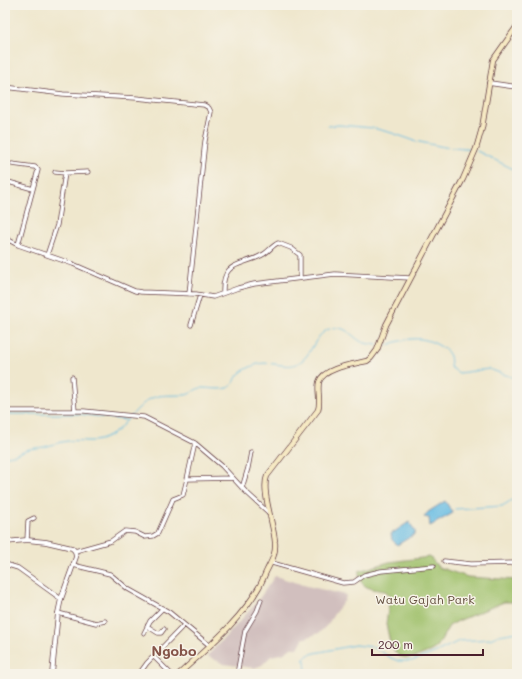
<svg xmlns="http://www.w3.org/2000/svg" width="522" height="679" viewBox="0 0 522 679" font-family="Mali,sans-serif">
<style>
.industrial{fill:#d1bfbe}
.green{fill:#9ec069;stroke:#74704a}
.water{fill:#66bce3;stroke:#586e87}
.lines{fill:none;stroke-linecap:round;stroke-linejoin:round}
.stream{stroke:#66bce3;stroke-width:1}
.minor-casing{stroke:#633d43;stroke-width:5}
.tertiary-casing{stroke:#633d43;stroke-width:5.5}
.secondary-casing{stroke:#633d43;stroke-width:6}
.minor{stroke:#fff;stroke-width:3.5}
.tertiary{stroke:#fff;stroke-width:4}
.secondary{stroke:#f6e9c3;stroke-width:4.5}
.labels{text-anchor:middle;stroke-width:3;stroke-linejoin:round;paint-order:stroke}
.park-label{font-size:12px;fill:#634f3e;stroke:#f7f3e8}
.quarter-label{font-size:14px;font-weight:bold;fill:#855449;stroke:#f7f3e8}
</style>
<rect width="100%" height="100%" fill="#f7f3e8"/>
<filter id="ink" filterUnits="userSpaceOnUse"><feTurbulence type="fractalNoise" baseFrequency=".025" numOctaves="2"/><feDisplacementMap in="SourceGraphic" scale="8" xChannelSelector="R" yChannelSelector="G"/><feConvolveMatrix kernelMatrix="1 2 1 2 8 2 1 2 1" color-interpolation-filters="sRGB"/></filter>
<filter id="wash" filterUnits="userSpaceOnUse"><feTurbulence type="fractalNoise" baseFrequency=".012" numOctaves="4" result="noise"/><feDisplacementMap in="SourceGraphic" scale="16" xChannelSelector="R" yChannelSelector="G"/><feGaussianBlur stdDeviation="0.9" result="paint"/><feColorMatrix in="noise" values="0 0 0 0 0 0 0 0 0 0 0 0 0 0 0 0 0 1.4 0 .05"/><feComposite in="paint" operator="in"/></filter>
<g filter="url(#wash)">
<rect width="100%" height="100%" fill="#efe7cd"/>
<!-- industrial -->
<path class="industrial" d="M275,576l32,10 39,9 -1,5 -11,14 -6,10 -9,9 -16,6 -5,9h-7l-6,5 -14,3 -9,9 -8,3 -30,-4 -17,-8 24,-25 25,-28z"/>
<!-- green -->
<path class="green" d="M430,557l8,10 30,10 49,3v22h-13l-46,19 -9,5 -12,21 -6,4 -15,6 -9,1 -8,-2 -4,-4 -5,-10 -4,-18 4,-29 -5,-4c-14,-2 -27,-3 -26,-20l30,-9z"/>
<!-- water -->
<path class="water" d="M445,501l8,12 -23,13 -1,-8 -5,-1 4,-5z
M409,522l6,9v3l-18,11 -5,-5 -1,-6z"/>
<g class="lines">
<!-- stream -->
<path class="stream" d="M328,126l11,-1 34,3 19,5 23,8 29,6 30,3
M477,151l40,20
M381,345c5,1 10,-1 15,-3 19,-5 30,-5 47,6 7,5 9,10 7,19l9,6 30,-4 28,10
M5,414h73l48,6
M133,414c20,-22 24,-18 51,-19 7,0 10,-6 17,-7 8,0 19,2 27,0 7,-3 7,-10 11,-14 4,-4 11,-7 16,-9 15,-6 32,6 45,-3 13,-8 15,-31 33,-34 12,-2 18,7 27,13 4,3 12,3 17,4
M5,456c8,0 13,-3 21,-6 6,-2 12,-2 18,-3 8,-2 16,-5 24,-6 13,-2 25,3 37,-3 12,-5 17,-13 26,-22
M455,509l47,-3 15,-9
M304,674l2,-3 -1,-11h-2l5,-5 7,-2 40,-8 19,2 17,11 7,3h14l22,-8 25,-12 31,-2 9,-4 18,-3"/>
</g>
</g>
<g filter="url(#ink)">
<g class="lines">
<defs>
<path id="minor" d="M5,87l58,7 73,4 68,7 5,3 2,4 -6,29 -16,153
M12,164l23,3 3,3 -20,75
M55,172l10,1
M5,181l28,8
M5,238l13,7 55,19 62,27 6,1 55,2 17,3 25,-9 16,-4 81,-10 75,4
M47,255l10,-30 8,-52 23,-1
M223,293c-1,-34 19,-26 41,-39 5,-3 9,-9 14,-11l13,5 9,7v23
M191,325l9,-30
M72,377l3,34
M5,411h79l60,6 51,26 27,23 23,25 24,22
M187,479l8,-36
M242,488l6,-20 3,-16
M27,540l1,-19 6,-3
M75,551l36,-10 14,-10 10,1 10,5 8,-1 5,-3 15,-34 10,-4 4,-16 46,-1
M444,561l27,3 46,-1
M272,563l71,20 11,-1 10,-7 17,-4 53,-5
M5,564l13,4 43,31
M73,565l37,9 18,15 41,23 40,33
M58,613l38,10 9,-2
M147,626l11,7h3l3,-4
M144,633l6,-12 13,-13
M153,656l18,18
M139,674l8,-11 37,-38
M237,674l8,-43 12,-20 4,-11"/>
<path id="tertiary" d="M489,83l28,4
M5,542l22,-2 19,2 26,6 3,3 1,6 -15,42 -3,14 -6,61"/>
<path id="secondary" d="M179,674c28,-26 62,-54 80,-87 3,-5 5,-11 8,-17 5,-10 9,-16 8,-28 -1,-17 -14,-51 -8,-66l51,-66c3,-9 -1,-18 1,-28 4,-14 35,-18 48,-21l4,-3 6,-8 9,-25 77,-146 13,-30 6,-21 11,-68 24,-34"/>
</defs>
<!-- minor casing -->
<use href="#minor" class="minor-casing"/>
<!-- tertiary casing -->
<use href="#tertiary" class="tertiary-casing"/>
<!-- secondary casing -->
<use href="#secondary" class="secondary-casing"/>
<!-- minor -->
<use href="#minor" class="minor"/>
<!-- tertiary -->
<use href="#tertiary" class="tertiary"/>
<!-- secondary -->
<use href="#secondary" class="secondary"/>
</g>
</g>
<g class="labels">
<!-- park labels -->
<g class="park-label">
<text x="425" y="604">Watu Gajah Park</text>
</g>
<!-- quarter labels -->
<g class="quarter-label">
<text x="174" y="656">Ngobo</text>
</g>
</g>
<!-- margin -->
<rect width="522" height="679" fill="none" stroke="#f7f3e8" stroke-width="20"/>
<!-- scale -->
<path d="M372 649v6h111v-6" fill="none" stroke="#4a1f2b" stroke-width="2"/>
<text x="378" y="649" font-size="12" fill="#4a1f2b" stroke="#f7f3e8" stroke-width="3" paint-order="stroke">200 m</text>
</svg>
